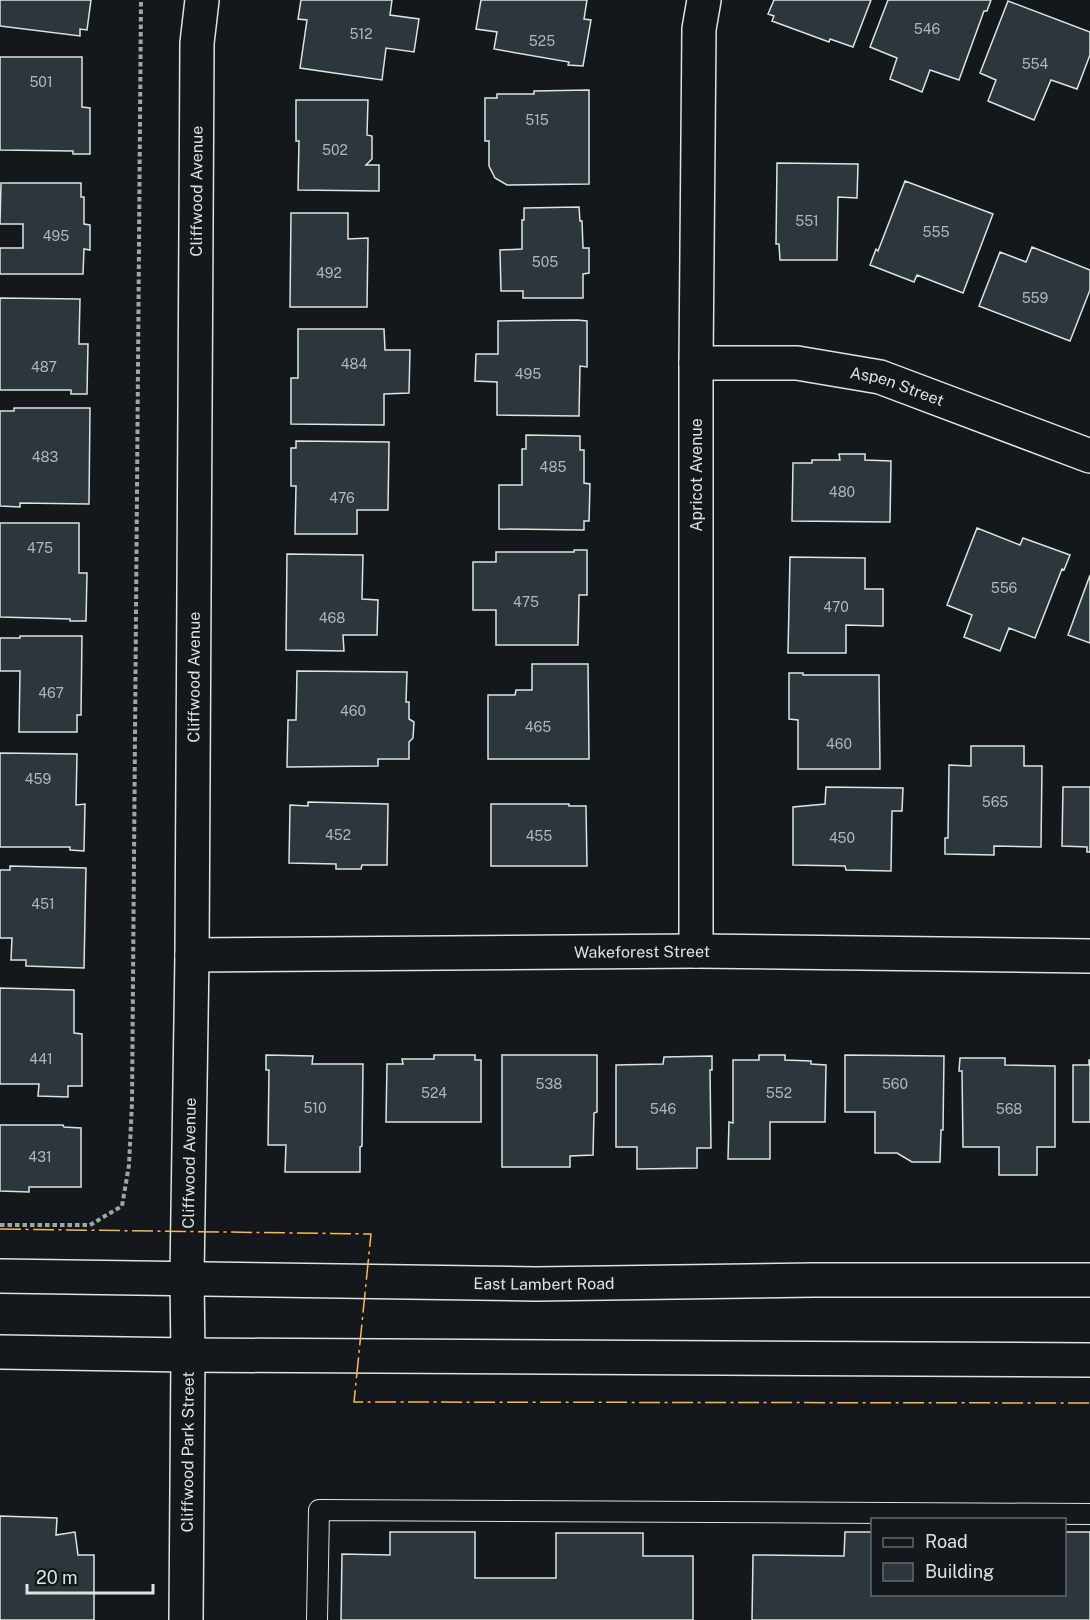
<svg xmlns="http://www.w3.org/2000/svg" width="1090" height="1620" viewBox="0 0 1090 1620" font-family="'Public Sans',sans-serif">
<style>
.building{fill:#2c363c;stroke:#d8e6dc;stroke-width:1.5}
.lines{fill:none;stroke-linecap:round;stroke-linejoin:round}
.lane-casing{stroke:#d8e6dc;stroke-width:22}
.street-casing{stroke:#d8e6dc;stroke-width:36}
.secondary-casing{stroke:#d8e6dc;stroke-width:36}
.path{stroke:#9da8a2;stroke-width:4;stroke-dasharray:4.5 3;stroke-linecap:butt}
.lane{stroke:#14181c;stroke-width:20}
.street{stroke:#14181c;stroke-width:33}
.secondary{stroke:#14181c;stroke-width:33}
.power{stroke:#ffb74d;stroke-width:1.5;stroke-dasharray:21 4.5 3 4.5;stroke-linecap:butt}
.labels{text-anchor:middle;stroke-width:4.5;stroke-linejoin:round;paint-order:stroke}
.number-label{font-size:14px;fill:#adbab4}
.street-label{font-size:16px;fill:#d8e6dc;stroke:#14181c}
</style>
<rect width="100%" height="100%" fill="#14181c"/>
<!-- building -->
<path class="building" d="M0,0h91l-4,30 -7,-1v7l-80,-10z
M301,0h91l-2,15 29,4 -5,33 -28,-4 -4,32 -82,-12 7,-48 -9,-1z
M481,0h106l-3,19 7,1 -8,46 -15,-1 1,-3 -75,-13 3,-17 -21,-3z
M774,0h97l-18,47 -23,-8 -1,3 -57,-21 2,-5 -6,-2z
M888,0h103l-4,11h-3l-25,69 -29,-10 -8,22 -32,-13 7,-21 -27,-11z
M1008,1l82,31v23l-13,34 -26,-9 -17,40 -46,-19 8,-21 -16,-7z
M0,57h82v50l8,1v46h-17v-3l-73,-1z
M589,90v94l-82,1 -12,-7 -6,-12v-25h-4v-43h12v-4h37v-3z
M296,100h72l-1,35 5,1v23l-6,6h13v26l-81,-1 1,-49h-3z
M777,163l81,1 -1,34 -19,-1 -1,63h-57l-1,-16h-3z
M905,181l88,33 -30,79 -46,-18 -3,7 -44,-17 6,-16 2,2z
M1,183h80v14h3v27l6,1v25l-6,-1 -1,25h-83v-26h23v-24h-23z
M579,207l1,14h2l1,27h6v25l-6,1v24h-60v-7h-22l-1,-41 22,-1v-29h2v-12z
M291,213h57v26l20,-1 -1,69h-77z
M1032,247l58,23v20l-20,51 -91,-35 21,-54 26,10z
M0,298l80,1 -1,45h9l-1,50h-16v-4h-71z
M577,320l10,1v46l-7,-1 -1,50 -82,-1v-33l-22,-1 1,-27h22v-33z
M298,329h86l1,21h25l-1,43 -25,1v31l-93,-1v-46h7z
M14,408h76l-1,96 -69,-1v4l-20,-1v-95h14z
M526,435l54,1v14h4v33l6,1 -1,37h-5v9l-85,-1v-44h23v-36h4z
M296,441l93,1 -1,68h-31v24h-62l1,-48h-5v-38h5z
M839,454h26v6l26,1 -1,61 -98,-1 1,-58h19v-3h28z
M0,523h79v50h8l-1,48h-16v-2l-70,-2z
M977,528l43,17 3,-7 47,17 -6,15 -2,-1 -27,69 -26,-10 -9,23 -36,-14 8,-22 -25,-10z
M574,550h13v45h-8l-1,50h-82v-35h-23v-48h23v-10h78z
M287,554l76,1 -1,44 16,1 -1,35h-34l1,16 -58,-1z
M790,557l75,1v31h18v37l-37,-1v28h-58z
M1090,575v68l-22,-8z
M20,636h62l-1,79h-4v17h-58l1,-61h-20v-33h20z
M532,664h56l1,95h-101v-64h27l1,-5h16z
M297,671l110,1 -1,30h3v17l5,3 -1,16 -4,4v17h-31v7l-91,1 1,-47h8z
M789,673h14v2h76l1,94h-82v-49l-9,-1z
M971,746h53v20h18l-1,81 -47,-1v9l-49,-1v-16h3l1,-73 22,1z
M0,753l77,1 -1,51 9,-1 -1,47 -14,-1v-3h-70z
M826,787l77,1 -1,23h-10l-1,60 -45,-1 -1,-4 -52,-1v-58l32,-3z
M1063,787h27v65h-3v-5l-25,-1z
M308,802l80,2 -1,61h-25l-1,4h-25v-5l-47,-1 1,-58 18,1z
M491,804h78v2h17l1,60h-96z
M10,866l76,2 -2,100 -58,-2v-6h-15l1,-22h-12v-68h10z
M0,988l74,2v43l8,1v52h-14v11l-30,-1 1,-12h-39z
M266,1055l47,1 -1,8h51l-1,82 -2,1v25h-75l1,-27h-18l1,-75h-3z
M434,1055h41v5h6v62h-95l1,-58h16l-1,-5h32z
M502,1055h95v57l-3,1 -1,42 -23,1v11h-68z
M759,1055h26v5l26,1v3l15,1 -1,57h-55v37h-42l1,-37 4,1v-63h26z
M845,1055l99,1 -1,74h-2l-1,32h-28l-15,-9h-22v-41h-30z
M712,1056v14h-2l1,78h-14v20l-60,1v-22h-21v-82l47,-1 1,-7z
M960,1058h45v7l50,1v81h-18v28h-38v-28h-36l-1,-76h-3z
M1089,1060h1v62h-17v-57h16z
M0,1125h63l1,2 17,1v59h-52v5l-29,-1z
M0,1516l57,2 -1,17 19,-3 3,23h16v65h-94z
M390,1532h85v46h81v-45h87v23h50v64h-352l1,-66 48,1z
M845,1532h27v62h192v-62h26v88h-338l1,-65 91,1z"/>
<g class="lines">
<defs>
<path id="lane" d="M317,1620l2,-110 771,4"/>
<g id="street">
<path id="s1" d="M696,363h101l83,14 210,79"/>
<path d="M696,951v-588l3,-334 5,-29"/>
<path id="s2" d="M192,955l504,-4 394,5"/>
<path id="s3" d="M186,1620l2,-265"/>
</g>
<g id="secondary">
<path id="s4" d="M0,1276l536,8 278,-4h276"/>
<path d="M0,1352l188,3 902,5"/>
<path id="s5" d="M188,1355l-1,-78 5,-322 5,-912 5,-43"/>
</g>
</defs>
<!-- lane casing -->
<use href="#lane" class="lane-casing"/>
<!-- street casing -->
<use href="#street" class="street-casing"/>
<!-- secondary casing -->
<use href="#secondary" class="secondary-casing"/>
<!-- path -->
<path class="path" d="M0,1225h90l32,-19 7,-41 3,-62 9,-1103"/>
<!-- lane -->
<use href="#lane" class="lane"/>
<!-- street -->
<use href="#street" class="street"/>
<!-- secondary -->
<use href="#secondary" class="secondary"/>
<!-- power -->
<path class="power" d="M0,1229l371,5 -17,168 736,1"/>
</g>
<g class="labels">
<!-- number labels -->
<g class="number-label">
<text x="927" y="34">546</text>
<text x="361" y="39">512</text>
<text x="542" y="46">525</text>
<text x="1035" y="69">554</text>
<text x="41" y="87">501</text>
<text x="537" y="125">515</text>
<text x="335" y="155">502</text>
<text x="807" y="226">551</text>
<text x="936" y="237">555</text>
<text x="56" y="241">495</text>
<text x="545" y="267">505</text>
<text x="329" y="278">492</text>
<text x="1035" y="303">559</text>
<text x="354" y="369">484</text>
<text x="44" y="372">487</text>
<text x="528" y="379">495</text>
<text x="45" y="462">483</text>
<text x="553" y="472">485</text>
<text x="842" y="497">480</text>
<text x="342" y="503">476</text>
<text x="40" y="553">475</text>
<text x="1004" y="593">556</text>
<text x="526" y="607">475</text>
<text x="836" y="612">470</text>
<text x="332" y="623">468</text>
<text x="51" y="698">467</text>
<text x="353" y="716">460</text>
<text x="538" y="732">465</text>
<text x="839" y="749">460</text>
<text x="38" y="784">459</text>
<text x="995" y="807">565</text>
<text x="338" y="840">452</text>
<text x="539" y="841">455</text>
<text x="842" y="843">450</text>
<text x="43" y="909">451</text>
<text x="41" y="1064">441</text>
<text x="549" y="1089">538</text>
<text x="895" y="1089">560</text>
<text x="434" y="1098">524</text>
<text x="779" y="1098">552</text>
<text x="315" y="1113">510</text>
<text x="663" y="1114">546</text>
<text x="1009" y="1114">568</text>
<text x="40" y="1162">431</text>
</g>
<!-- street labels -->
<g class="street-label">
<text dy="6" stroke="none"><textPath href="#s5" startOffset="1164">Cliffwood Avenue</textPath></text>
<text dy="6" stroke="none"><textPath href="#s1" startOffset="204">Aspen Street</textPath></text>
<text transform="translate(696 475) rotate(-90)" y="6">Apricot Avenue</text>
<text dy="6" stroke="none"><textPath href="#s5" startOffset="678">Cliffwood Avenue</textPath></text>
<text dy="6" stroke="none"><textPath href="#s2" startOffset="450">Wakeforest Street</textPath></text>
<text dy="6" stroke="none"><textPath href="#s5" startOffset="192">Cliffwood Avenue</textPath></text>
<text dy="6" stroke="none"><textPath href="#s4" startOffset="544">East Lambert Road</textPath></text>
<text dy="6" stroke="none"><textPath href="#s3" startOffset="168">Cliffwood Park Street</textPath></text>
</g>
</g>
<!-- legend -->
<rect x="871" y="1518" width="195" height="78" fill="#14181c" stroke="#626a69" stroke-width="1.5"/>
<rect x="883" y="1538" width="30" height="9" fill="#14181c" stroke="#626a69" stroke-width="1.5"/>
<text x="925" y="1548" font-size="18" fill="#d8e6dc">Road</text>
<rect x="883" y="1563" width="30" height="18" fill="#2c363c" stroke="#626a69" stroke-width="1.5"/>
<text x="925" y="1578" font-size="18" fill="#d8e6dc">Building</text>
<!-- scale -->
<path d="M27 1584v9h126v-9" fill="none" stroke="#d8e6dc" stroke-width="3"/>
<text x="36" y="1584" font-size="18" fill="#d8e6dc" stroke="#14181c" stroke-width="4.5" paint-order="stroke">20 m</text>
</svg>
